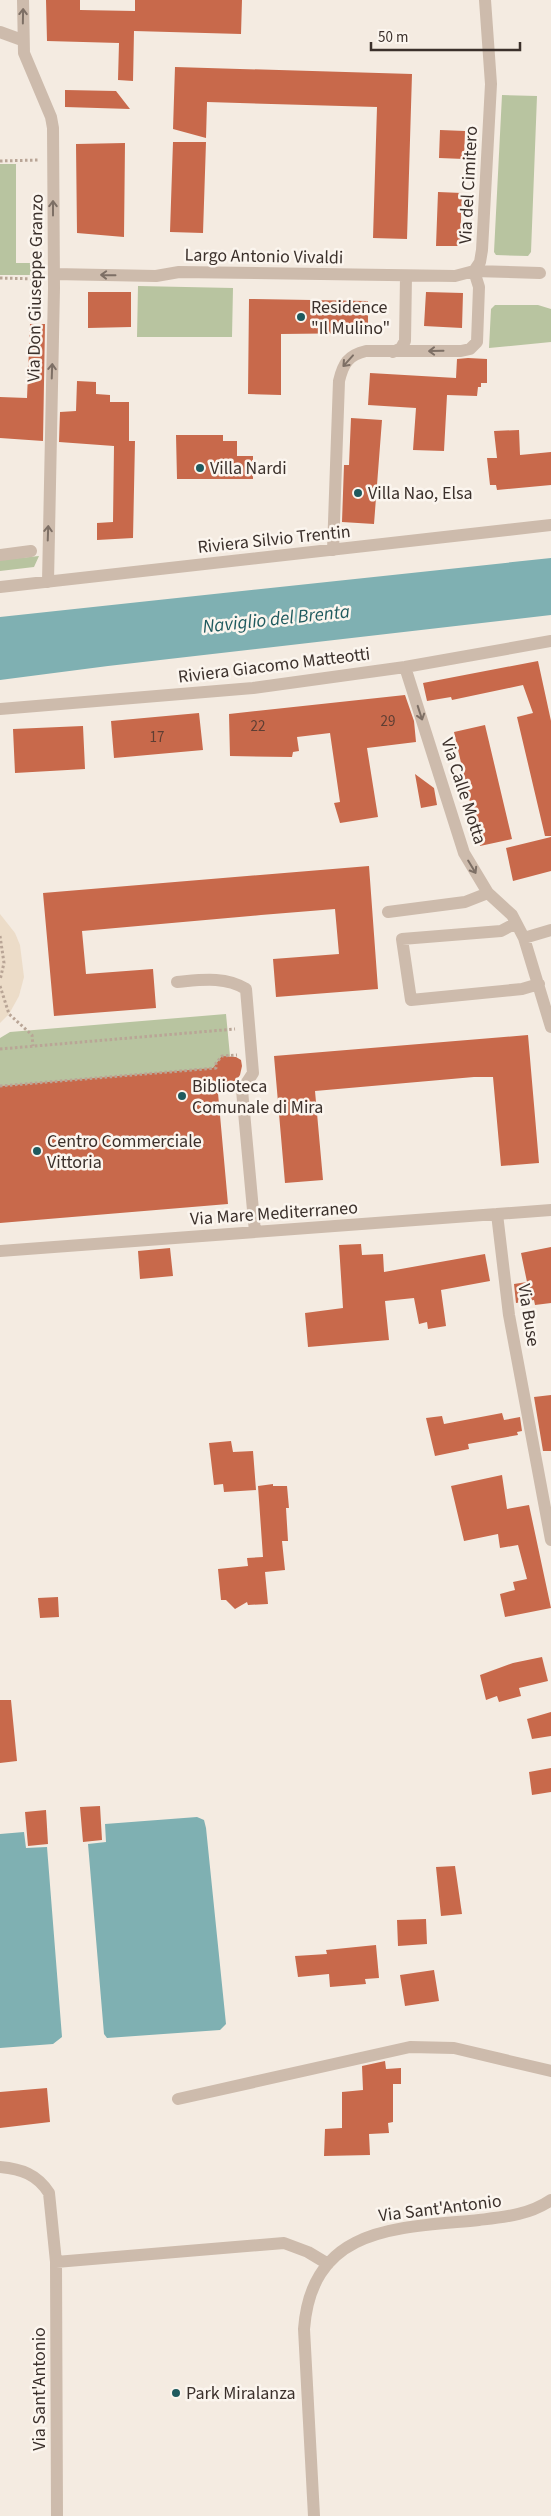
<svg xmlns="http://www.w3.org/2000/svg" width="551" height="2516" viewBox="0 0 551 2516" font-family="'Source Sans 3',sans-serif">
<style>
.green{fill:#b8c4a0}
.plaza{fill:#ecdcc8}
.water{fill:#7fb0b2}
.building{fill:#c8694b}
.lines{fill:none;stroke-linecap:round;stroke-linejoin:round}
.path{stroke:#b9a596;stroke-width:3;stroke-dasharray:2.5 2.5;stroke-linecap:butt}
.minor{stroke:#cdbbac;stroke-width:12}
.oneway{stroke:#7d6f65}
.poi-dot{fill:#1f5a5e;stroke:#fbf5ee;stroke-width:2}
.labels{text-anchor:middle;stroke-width:5;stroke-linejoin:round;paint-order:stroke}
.number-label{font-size:15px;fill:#5e3e33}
.street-label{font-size:18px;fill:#3b302b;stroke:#fbf5ee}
.poi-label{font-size:18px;fill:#3b302b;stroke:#fbf5ee;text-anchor:start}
.water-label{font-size:19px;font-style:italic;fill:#1f5a5e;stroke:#fbf5ee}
</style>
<rect width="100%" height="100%" fill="#f4ebe1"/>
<!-- green -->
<path class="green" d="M502,95l35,1 -6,156 -3,4 -32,-1 -2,-3z
M0,164h16v99h24v12h-40z
M138,286l95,2 -1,49h-95z
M495,305h43l13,4v33l-62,6 2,-39z
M39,556l-5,11 -34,4v-11z
M226,1014l4,42 -11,3 -3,9 -216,18v-48l10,-6z"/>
<!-- plaza -->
<path class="plaza" d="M0,914l15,19 5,12 4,32 -5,19 -10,18 -9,9z"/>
<!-- water -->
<path class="water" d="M551,558v57l-443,51 -108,14v-63z
M197,1817l7,3 2,8 20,196 -6,6 -113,8 -3,-4 -16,-190 18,-2 -1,-18z
M24,1832l2,16 21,-1 15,190 -9,7 -53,4v-214z"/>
<!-- building -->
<path class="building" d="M46,0h34v10l55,1v-11h107l-1,34 -107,-3 -1,50 -15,-1 1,-37 -72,-2z
M175,67l237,7 -5,165 -34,-1 4,-131 -170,-5 -1,36 -33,-9z
M65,90l51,1 14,18 -65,-2z
M440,130l25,1 -1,28 -25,-1z
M173,142h33l-3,91 -33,-1z
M125,143l-1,94 -47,-4 -1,-89z
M438,192l24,1 -2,53h-24z
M88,292h43v35l-43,1z
M426,292l37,1 -1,35 -38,-2z
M249,299l119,2v32l-87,1v61l-33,-1z
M30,324h15l-2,117 -43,-3v-41l27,1z
M468,358l19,1v24h-6v4h-3l-1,9 -30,-1 -3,56 -31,-1 3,-42 -48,-3 2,-32 86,5 1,-19z
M77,381l19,1v12l14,1v7h19v39h6l-2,97 -36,2v-17l16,-1 1,-76 -55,-4 1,-30 16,-1z
M351,418l31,2 -8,104 -32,-2 2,-57h5z
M519,430l1,25 31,-3v33l-54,5 -1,-5h-6l-3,-27h10l-3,-27z
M176,435h47v6h14v15h16v23h-76z
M538,661l13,60v115h-6l-28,-119 16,-4 -10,-28 -71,15 -1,-3 -24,4 -4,-18z
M405,695l9,26 2,21 -49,6 11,69 -38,6 -6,-20 6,-1 -10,-69 -33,4 2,14 -6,1 -1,5 -62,-1 -1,-42z
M199,713l4,37 -89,8 -3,-37z
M485,725l27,114 -32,7 -26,-114z
M83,726l2,43 -70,4 -2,-44z
M415,774l19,14 3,17 -16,3z
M551,837v34l-38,10 -7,-33z
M369,866l9,123 -102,8 -3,-38 66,-5 -4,-45 -74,6 -179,16 4,43 67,-5 3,39 -102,8 -11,-123z
M528,1035l11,128 -38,3 -8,-89h-19l-159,14 8,89 -38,3 -11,-127z
M222,1056l14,1 5,3 1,6 -2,9 -5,7h-18l11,122 -228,19v-137l213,-18z
M361,1244l1,11 21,-1 1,18 101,-18 5,27 -49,9 5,36 -18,3 -1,-7 -8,2 -5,-26 -29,3 4,39 -81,7 -3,-34 38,-5 -4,-63z
M551,1247v56l-16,2 -1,-5 -18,3 -2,-19 13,-2 -6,-29z
M170,1248l3,28 -33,3 -2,-28z
M551,1395v56h-8l-9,-54z
M502,1413l2,7 16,-3 2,14 -5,1 1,3 -50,9 1,5 -34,7 -9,-38 16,-2 2,8z
M231,1441l2,11 20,-1 3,39 -32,2 -1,-8 -9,1 -5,-42z
M502,1475l5,34 22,-4 22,103 -46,9 -5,-23 15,-4 -2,-8 14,-3 -9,-34 -18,3 -2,-14 -34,7 -13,-55z
M273,1484v2h14l2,22h-3l2,33h-6l3,29 -20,2 3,32 -20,1 -1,-3 -12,7 -9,-9h-5l-3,-31 30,-3 -1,-8 16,-1 -5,-71z
M58,1597l1,20 -19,1 -2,-20z
M542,1657l6,24 -29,7 2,8 -22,6 -2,-6 -11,4 -6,-25 33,-12z
M0,1700h11l6,61 -17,2z
M551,1712v24l-19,3 -5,-20z
M551,1768v24l-19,3 -3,-23z
M100,1806l2,34 -19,2 -3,-35z
M46,1810l2,34 -20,2 -3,-34z
M455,1866l7,48 -21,2 -5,-49z
M426,1919l1,25 -29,2 -1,-26z
M376,1945l3,33 -14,1 1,5 -36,3 -1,-13 -31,3 -3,-21 32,-2 -1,-4z
M434,1970l5,31 -34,5 -5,-31z
M385,2061l1,8 15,-1v16h-8v38l-5,1 1,10 -20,1 1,21 -46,1 1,-27 17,-1v-36l21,-2 -1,-24z
M47,2088l3,34 -50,6v-36z"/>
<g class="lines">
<!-- path -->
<path class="path" d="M0,161l38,-1
M0,278l39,1
M0,936l4,27 -4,17
M0,986l9,28 23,21 1,11
M0,1049l235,-20
M0,1086l216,-18v-5l6,-7 15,-1"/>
<!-- minor -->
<path class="minor" d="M23,0l1,53 27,64 2,11 1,160 -6,294
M0,32l22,8
M474,271l6,-9 2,-12 9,-166 -6,-84
M54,274l102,2 23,-4 276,4 19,-5 66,2
M393,352l8,-4 4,-7 1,-65
M333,550l6,-169c4,-17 9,-26 27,-30h95l9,-2 7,-7 2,-55 -5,-16
M0,555l31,-4
M0,587l551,-62
M405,667l59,186 24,40 24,22 12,23 27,89
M0,709l253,-21 152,-21 146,-26
M388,912l77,-10 23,-9
M516,923l-15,8 -99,8 9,61 111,-11 17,-5
M524,938l27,-8
M177,982c24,-2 47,-6 69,7l7,84 -11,17 13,142
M497,1214l12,101 42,225
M0,1251l551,-41
M178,2099l232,-52 44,1 97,23
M0,2167c21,2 37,7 49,26l7,69 228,-19 24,9 20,12
M56,2262l1,254
M314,2516l-10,-187c8,-104 95,-101 175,-109 25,-3 50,-5 72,-20"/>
</g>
<!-- one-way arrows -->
<defs><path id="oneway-shaft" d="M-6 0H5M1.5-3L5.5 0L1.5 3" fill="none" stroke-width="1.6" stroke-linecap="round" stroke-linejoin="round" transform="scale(1.25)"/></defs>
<g class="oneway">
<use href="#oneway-shaft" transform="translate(23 16) rotate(-89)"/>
<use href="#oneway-shaft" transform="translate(53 208) rotate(-90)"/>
<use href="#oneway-shaft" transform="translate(108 275) rotate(-179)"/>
<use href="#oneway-shaft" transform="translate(436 351) rotate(179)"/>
<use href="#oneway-shaft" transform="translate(348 361) rotate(132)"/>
<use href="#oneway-shaft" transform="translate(52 371) rotate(-88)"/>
<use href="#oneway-shaft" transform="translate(48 533) rotate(-88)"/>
<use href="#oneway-shaft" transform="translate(420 713) rotate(72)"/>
<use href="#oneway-shaft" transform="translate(472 867) rotate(59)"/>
</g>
<!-- markers -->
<g class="poi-dot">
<circle cx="301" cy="317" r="5"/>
<circle cx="200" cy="468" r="5"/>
<circle cx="358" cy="493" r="5"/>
<circle cx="182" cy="1096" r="5"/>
<circle cx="37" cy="1151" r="5"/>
<circle cx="176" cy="2393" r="5"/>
</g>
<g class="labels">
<!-- number labels -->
<g class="number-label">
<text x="388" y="726">29</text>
<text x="258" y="731">22</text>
<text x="157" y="742">17</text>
</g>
<!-- street labels -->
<g class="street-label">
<text transform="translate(468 185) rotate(-87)" y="6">Via del Cimitero</text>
<text transform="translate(264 256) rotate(1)" y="6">Largo Antonio Vivaldi</text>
<text transform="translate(35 288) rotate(-89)" y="6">Via Don Giuseppe Granzo</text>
<text transform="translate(274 539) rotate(-6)" y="6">Riviera Silvio Trentin</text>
<text transform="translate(274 665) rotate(-7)" y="6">Riviera Giacomo Matteotti</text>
<text transform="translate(464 791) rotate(72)" y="6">Via Calle Motta</text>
<text transform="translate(274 1213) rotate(-4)" y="6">Via Mare Mediterraneo</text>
<text transform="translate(529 1315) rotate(81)" y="6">Via Buse</text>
<text transform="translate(440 2208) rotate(-7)" y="6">Via Sant'Antonio</text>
<text transform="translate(39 2389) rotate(-90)" y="6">Via Sant'Antonio</text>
</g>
<!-- poi labels -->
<g class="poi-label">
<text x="311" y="313">Residence<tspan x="311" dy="21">"Il Mulino"</tspan></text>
<text x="210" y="474">Villa Nardi</text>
<text x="368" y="499">Villa Nao, Elsa</text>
<text x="192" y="1092">Biblioteca<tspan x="192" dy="21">Comunale di Mira</tspan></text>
<text x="47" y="1147">Centro Commerciale<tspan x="47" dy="21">Vittoria</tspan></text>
<text x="186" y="2399">Park Miralanza</text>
</g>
<!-- water labels -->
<g class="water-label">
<text transform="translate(276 618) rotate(-6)" y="7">Naviglio del Brenta</text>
</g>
</g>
<!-- scale -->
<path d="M371 42v8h149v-8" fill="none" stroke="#3b302b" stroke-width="2.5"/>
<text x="378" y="42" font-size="15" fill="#3b302b" stroke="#fbf5ee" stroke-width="4" paint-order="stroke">50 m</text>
</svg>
